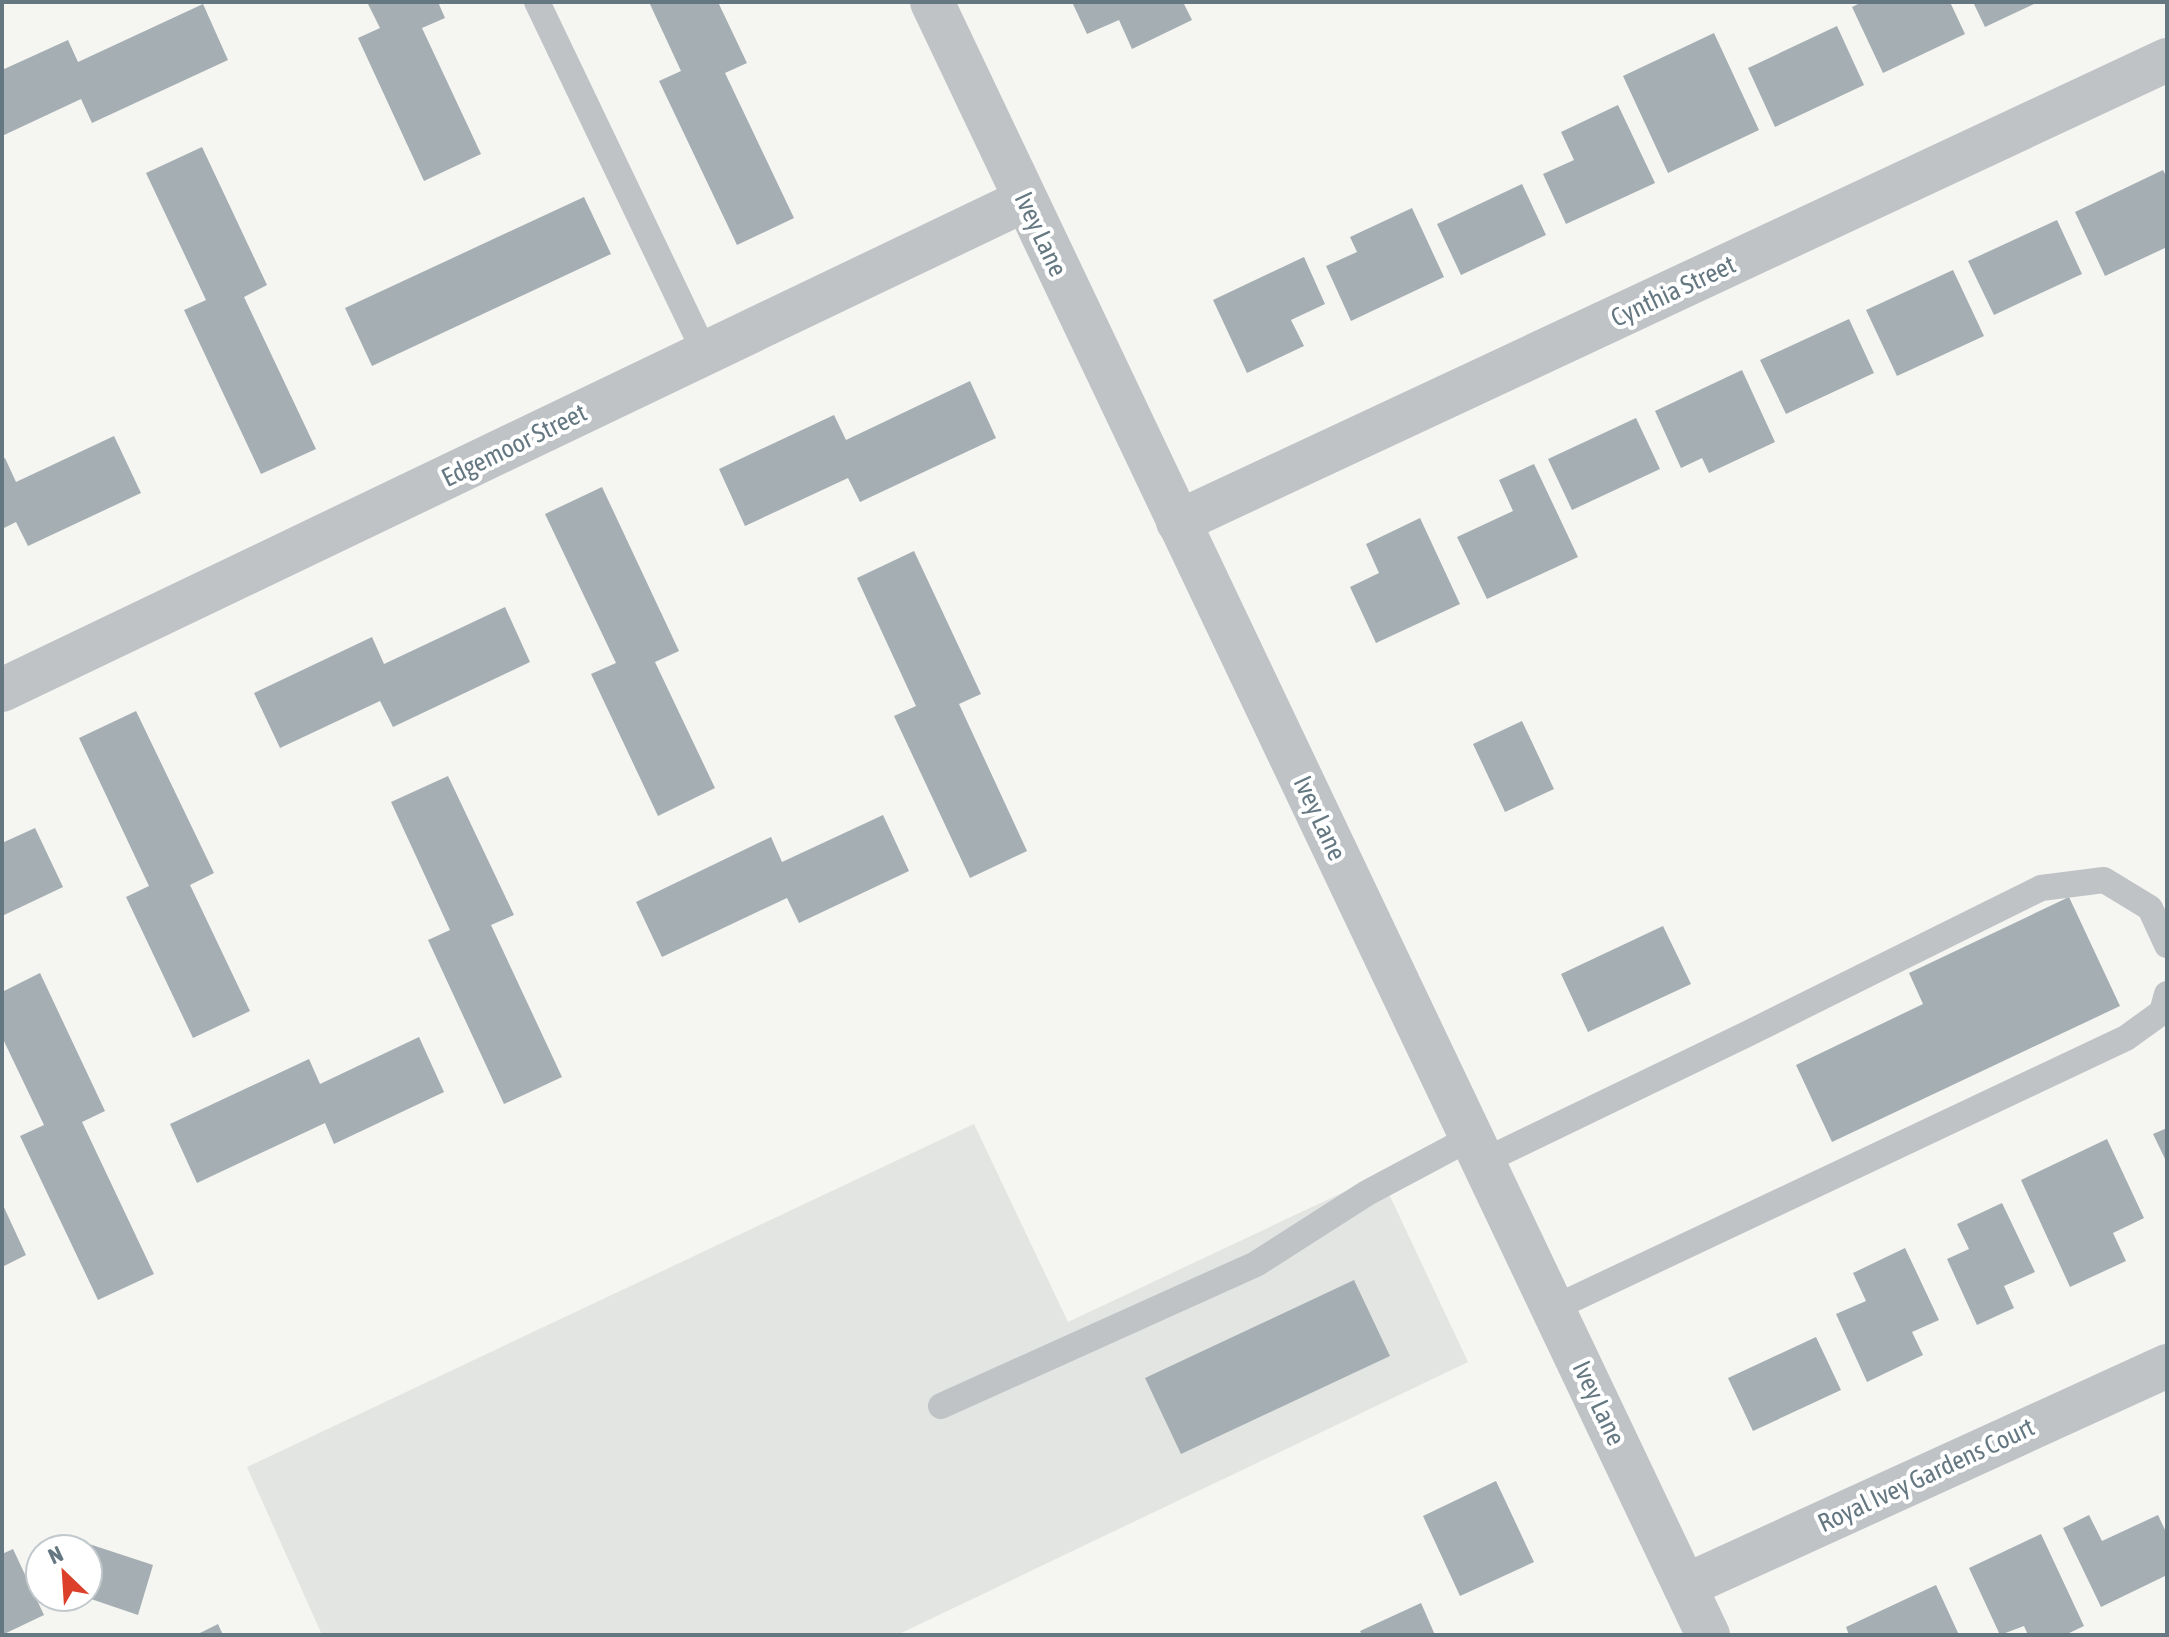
<svg xmlns="http://www.w3.org/2000/svg" width="2169" height="1637" viewBox="0 0 2169 1637" font-family="'Asap Condensed',sans-serif">
<style>
.built{fill:#e3e5e3}
.building{fill:#a5afb3}
.lines{fill:none;stroke-linecap:round;stroke-linejoin:round}
.service{stroke:#bfc3c6;stroke-width:26}
.minor{stroke:#bfc3c6;stroke-width:44}
.tertiary{stroke:#bfc3c6;stroke-width:44}
.labels{text-anchor:middle;stroke-width:8;stroke-linejoin:round;paint-order:stroke}
.street-label{font-size:26px;fill:#657882;stroke:#fff}
</style>
<rect width="100%" height="100%" fill="#f5f5f2"/>
<!-- built -->
<path class="built" d="M974,1124l94,198 312,-147 88,187 -571,273h-575l-75,-168z"/>
<!-- building -->
<path class="building" d="M367,2h71l7,16 -23,10 59,126 -57,27 -66,-143 22,-10z
M649,2h69l29,61 -22,10 69,145 -57,27 -78,-164 22,-10z
M1072,2h111l9,18 -60,29 -13,-29 -32,14z
M1862,2h88l15,32 -82,39 -31,-66z
M1973,2h65l-53,25z
M203,4l25,56 -136,63 -11,-24 -79,37v-66l66,-30 10,22z
M1837,26l27,59 -89,42 -27,-59z
M1714,33l45,97 -91,43 -45,-97z
M1618,105l37,78 -89,41 -23,-50 31,-14 -13,-28z
M202,147l65,138 -23,12 72,152 -55,25 -77,-164 22,-10 -60,-127z
M2163,170l4,8v69l-62,29 -30,-64z
M1522,184l24,51 -85,40 -24,-51z
M584,197l27,57 -239,112 -27,-58z
M1412,208l32,69 -93,44 -25,-55 31,-14 -7,-15z
M2057,220l25,54 -88,41 -26,-54z
M1304,257l21,47 -34,16 13,26 -57,27 -34,-73z
M1953,270l31,66 -87,40 -31,-66z
M1849,319l25,54 -88,41 -26,-54z
M1742,370l33,72 -66,31 -7,-15 -21,10 -26,-57z
M970,381l26,57 -136,64 -12,-24 -103,48 -26,-57 115,-54 12,25z
M1636,418l24,51 -88,41 -24,-51z
M114,436l27,57 -113,53 -12,-24 -14,7v-70l3,-1 11,24z
M1534,464l44,93 -91,42 -30,-62 56,-26 -14,-31z
M602,487l77,164 -24,11 60,126 -57,28 -67,-142 25,-11 -71,-149z
M1420,518l40,86 -84,39 -26,-56 29,-14 -13,-29z
M914,551l67,143 -22,10 68,147 -57,27 -76,-162 22,-10 -59,-128z
M505,607l25,55 -137,65 -13,-26 -100,47 -26,-55 118,-56 12,27z
M136,711l78,162 -24,12 60,126 -57,27 -67,-141 23,-11 -70,-148z
M1522,721l32,68 -49,23 -32,-68z
M448,776l66,139 -23,10 71,152 -58,27 -76,-164 22,-10 -59,-128z
M883,815l26,56 -110,52 -12,-25 -125,59 -26,-55 135,-65 11,25z
M35,828l28,59 -61,29v-73z
M2069,897l51,109 -288,136 -36,-77 127,-61 -14,-31z
M1663,926l28,58 -103,48 -27,-58z
M40,973l65,138 -23,11 72,152 -56,26 -78,-164 24,-11 -42,-88v-45z
M419,1037l25,55 -110,52 -9,-21 -128,60 -27,-59 139,-65 11,25z
M2167,1128v35l-14,-29z
M2107,1139l37,79 -31,15 13,28 -56,26 -49,-107z
M2,1203l24,52 -24,12z
M2002,1203l33,69 -31,14 10,22 -37,17 -30,-66 22,-10 -12,-25z
M1905,1248l34,72 -27,12 11,23 -56,27 -31,-68 30,-13 -13,-28z
M1354,1280l36,76 -209,98 -36,-76z
M1816,1337l25,53 -88,41 -25,-53z
M1496,1481l38,81 -74,34 -37,-80z
M2089,1515l13,26 56,-26 9,19v41l-66,32 -38,-79z
M2041,1534l43,92 -19,9h-37l-4,-9 -24,9 -31,-67z
M83,1542l70,23 -15,50 -50,-17v-49h-7z
M13,1549l31,66 -42,20v-81z
M1936,1585l23,50h-110l-3,-8z
M1421,1603l14,32h-73l-2,-4z
M218,1624l5,11h-27z"/>
<g class="lines">
<!-- service -->
<path class="service" d="M537,2l168,351
M1484,1161l261,-126 296,-147 63,-8 46,28 17,37
M1554,1308l572,-270 36,-26 5,-18
M941,1406l315,-142 111,-71 105,-56"/>
<!-- minor -->
<path class="minor" d="M1178,522l989,-462
M2,690l1023,-490
M1685,1586l482,-220"/>
<!-- tertiary -->
<path class="tertiary" d="M932,2l776,1633"/>
</g>
<g class="labels">
<!-- street labels -->
<g class="street-label">
<text transform="translate(1041 234) rotate(65)" y="9">Ivey Lane</text>
<text transform="translate(1673 291) rotate(-25)" y="9">Cynthia Street</text>
<text transform="translate(514 445) rotate(-26)" y="9">Edgemoor Street</text>
<text transform="translate(1320 818) rotate(65)" y="9">Ivey Lane</text>
<text transform="translate(1599 1403) rotate(65)" y="9">Ivey Lane</text>
<text transform="translate(1926 1475) rotate(-25)" y="9">Royal Ivey Gardens Court</text>
</g>
</g>
<!-- border -->
<rect width="2169" height="1637" fill="none" stroke="#657882" stroke-width="8"/>
<!-- north arrow -->
<g transform="translate(64 1573) rotate(335)"><circle r="38" fill="#ffffff" stroke="#c1c9cd" stroke-width="2"/>
<path d="M0-6L14 30L0 20L-14 30Z" fill="#dc402b"/>
<text y="-12" font-size="22" font-weight="bold" text-anchor="middle" fill="#657882">N</text>
</g>
</svg>
